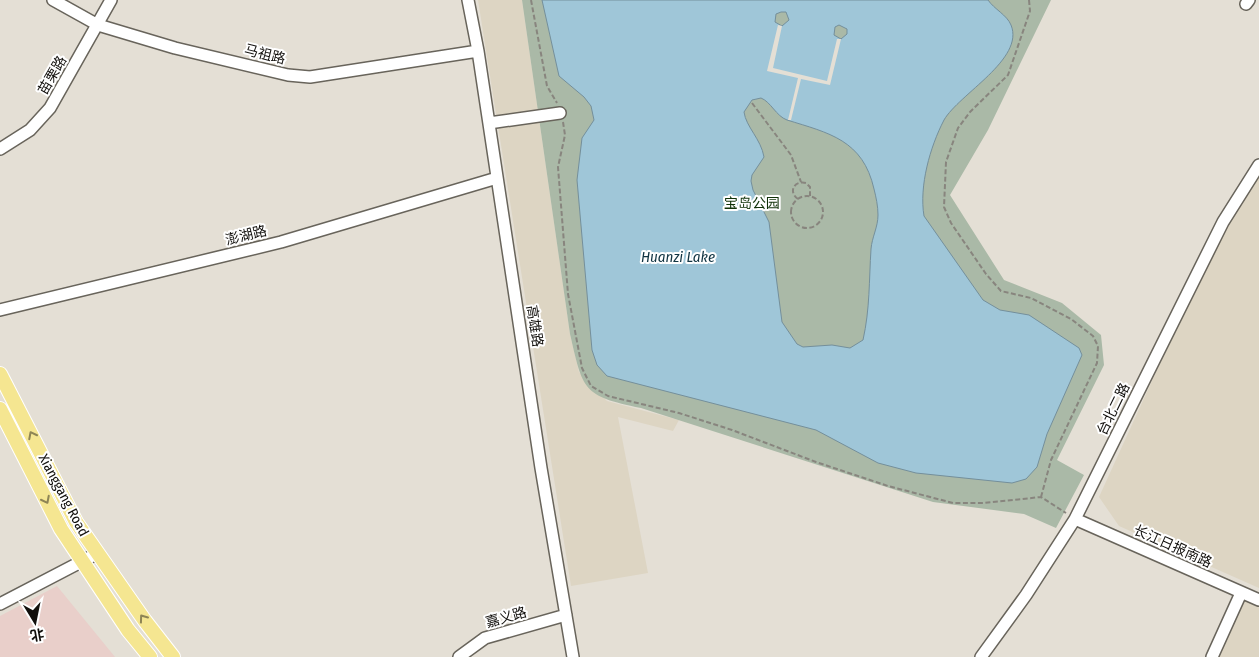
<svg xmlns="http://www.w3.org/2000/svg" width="1259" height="657" viewBox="0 0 1259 657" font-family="'Fira Sans Condensed','Noto Sans SC',sans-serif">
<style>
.built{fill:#ddd5c3}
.medical{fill:#e9cfca}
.green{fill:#aab9a7}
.water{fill:#9fc6d8;stroke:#748f9b;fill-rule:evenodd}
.pier{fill:#e4dfd5}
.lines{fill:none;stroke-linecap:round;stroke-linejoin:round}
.minor-casing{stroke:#68645b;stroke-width:14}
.major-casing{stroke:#fff;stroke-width:16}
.path{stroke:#88857e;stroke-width:2;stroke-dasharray:5 2.5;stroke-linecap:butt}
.minor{stroke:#fff;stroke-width:11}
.major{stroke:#f5e691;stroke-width:14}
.oneway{stroke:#8e8555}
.labels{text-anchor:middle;stroke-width:4;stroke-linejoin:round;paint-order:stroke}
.street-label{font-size:14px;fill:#110f0c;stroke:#fff}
.park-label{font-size:14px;fill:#103208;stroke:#fff}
.water-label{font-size:15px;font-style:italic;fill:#113442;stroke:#fff}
</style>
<rect width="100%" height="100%" fill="#e4dfd5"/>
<!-- built -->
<path class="built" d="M478,0h44l48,334 9,38 28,29 72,19 -6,11 -55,-14 30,156 -77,13z
M1259,172v416l-140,-62 -20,-29 57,-125 72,-148z
M1241,598l18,8v51h-43z"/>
<!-- medical -->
<path class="medical" d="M57,586l58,71h-115v-41z"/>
<!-- green -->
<path class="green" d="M522,0h529l-63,130 -38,65 54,85 58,23 39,32 3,30 -47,95 27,15 -28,53 -32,-14 -91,-12 -292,-94c-59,-12 -58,-18 -71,-74z"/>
<!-- water -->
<path class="water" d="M542,0h446c6,9 19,15 23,25 14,34 -52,69 -67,95 -14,27 -25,66 -20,96l59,84 17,10 29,5 50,33 3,7 -35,79 -10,33 -11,12 -14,4 -96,-10 -38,-10 -62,-33 -209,-54 -10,-11 -5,-15 -15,-170 5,-42 12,-18 -3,-14 -7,-9 -25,-21zM781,12h5l3,8 -7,6 -7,-4 1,-8zM839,25l8,4v5l-6,5 -7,-4 1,-8zM761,98c10,4 15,18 26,22 42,13 76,20 87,69 2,8 4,17 4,26 0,12 -6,22 -7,34 -2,31 -1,60 -8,91l-13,8 -18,-3 -29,2 -6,-3 -15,-22 -13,-100 -16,-32 -2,-9 1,-6 12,-18c-3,-18 -18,-30 -20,-45l8,-12z"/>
<!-- pier -->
<path class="pier" d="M778,25l4,1 -9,42 54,13 10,-42h4l-11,46 -29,-6 -10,41h-3l10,-42 -31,-7z"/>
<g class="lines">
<defs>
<path id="minor" d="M53,0l45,25 77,23 113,27 22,2 168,-26
M468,0l10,51 63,417 32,189
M1246,4l3,-4
M489,123l71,-10
M0,149l30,-19 20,-22 61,-108
M0,310l281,-68 216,-64
M1075,519l184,81
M0,604l98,-51
M459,657l26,-19 81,-23
M981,657l45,-62 49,-76 148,-297 36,-57
M1212,657l29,-64"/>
<path id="major" d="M0,374l76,148 69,99 28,36
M0,409l61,120 67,101 22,27"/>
</defs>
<!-- minor casing -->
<use href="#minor" class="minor-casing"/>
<!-- major casing -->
<use href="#major" class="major-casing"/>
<!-- path -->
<path class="path" d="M531,0l16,86 10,17
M1029,0l1,11 -22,64 -38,37 -12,16 -12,34 -2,45 7,16 35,51 15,17 30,7 40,21 22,17 5,10 -1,17 -46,97 -10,37
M752,103l39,52 10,27
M563,122l2,13 -7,32 10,127 14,74 9,18 17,10 71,17 53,17 84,32 72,24 65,17h31l57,-6 25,16
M791 212a16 16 0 1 1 32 0a16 16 0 1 1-32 0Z
M798,199c-10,-7 -4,-19 8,-16l4,4v9"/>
<!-- minor -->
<use href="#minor" class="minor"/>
<!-- major -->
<use href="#major" class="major"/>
</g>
<!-- one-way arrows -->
<defs><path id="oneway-chevron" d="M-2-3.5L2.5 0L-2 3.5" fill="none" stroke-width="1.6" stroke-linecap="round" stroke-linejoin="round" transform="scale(1.25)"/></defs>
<g class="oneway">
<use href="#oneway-chevron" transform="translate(32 435) rotate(-117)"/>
<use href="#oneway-chevron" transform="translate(46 500) rotate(63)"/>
<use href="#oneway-chevron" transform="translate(143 618) rotate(-126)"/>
</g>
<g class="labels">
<!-- street labels -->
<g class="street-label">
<text transform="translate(265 54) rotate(14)" y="5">马祖路</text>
<text transform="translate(52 75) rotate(-60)" y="5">苗栗路</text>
<text transform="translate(246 235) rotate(-14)" y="5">澎湖路</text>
<text transform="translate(535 326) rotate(81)" y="5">高雄路</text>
<text transform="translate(1113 409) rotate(-64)" y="5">台北二路</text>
<text transform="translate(64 495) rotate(62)" y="5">Xianggang Road</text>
<text transform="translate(1173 546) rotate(24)" y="5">长江日报南路</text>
<text transform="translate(506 617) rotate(-16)" y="5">嘉义路</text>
</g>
<!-- park labels -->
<g class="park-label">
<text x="752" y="208">宝岛公园</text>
</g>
<!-- water labels -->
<g class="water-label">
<text x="678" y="262">Huanzi Lake</text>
</g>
</g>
<!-- north arrow -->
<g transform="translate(35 622) rotate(170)" stroke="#ffffff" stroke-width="4" paint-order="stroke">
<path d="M0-4L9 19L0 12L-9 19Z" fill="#110f0c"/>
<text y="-8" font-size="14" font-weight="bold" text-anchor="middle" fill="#110f0c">北</text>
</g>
</svg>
